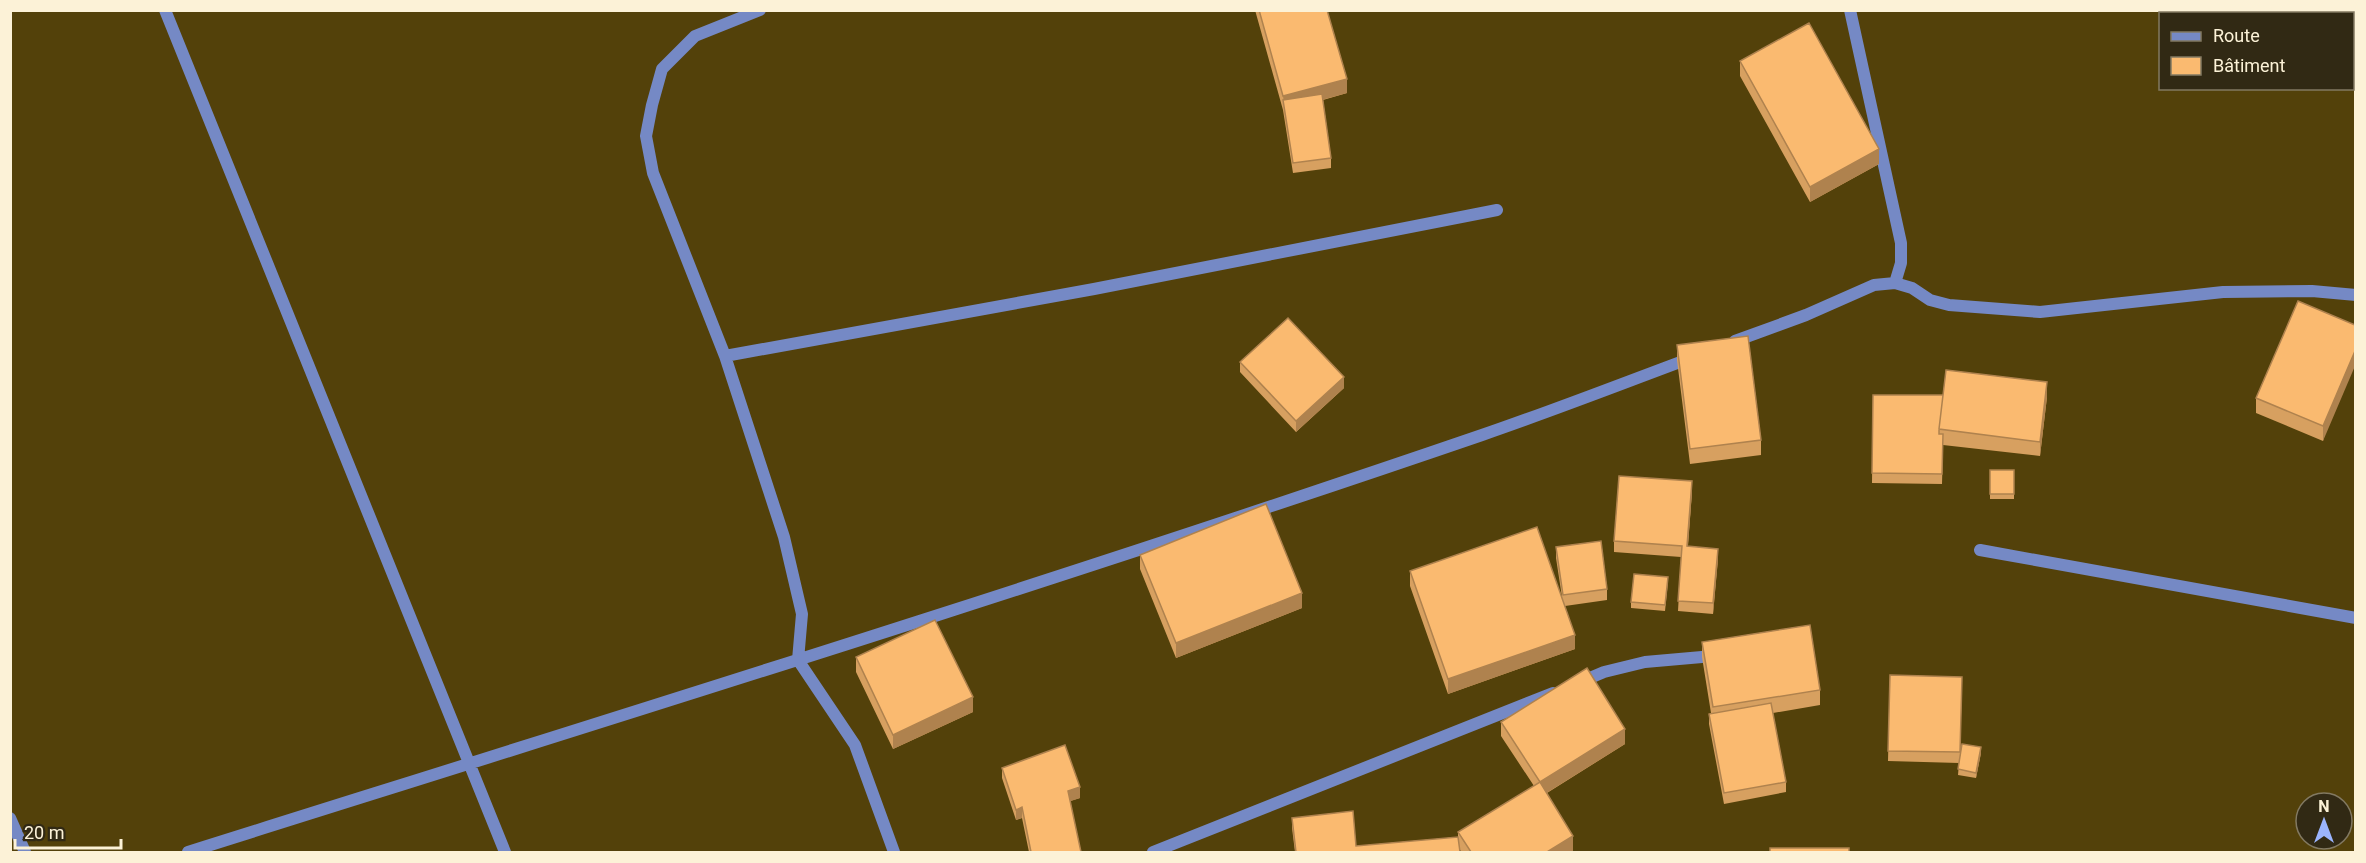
<svg xmlns="http://www.w3.org/2000/svg" width="2366" height="863" viewBox="0 0 2366 863" font-family="Roboto,sans-serif">
<style>
.lines{fill:none;stroke-linecap:round;stroke-linejoin:round}
.minor{stroke:#7589c5;stroke-width:12}
.wall{fill:#d7a060}
.shaded-wall{fill:#af824e}
.building{fill:#faba70;stroke:#af824e;stroke-width:1.5}
</style>
<rect width="100%" height="100%" fill="#53410a"/>
<g class="lines">
<!-- minor -->
<path class="minor" d="M165,10l340,842
M760,10l-65,26 -33,33 -10,36 -6,31 7,37 72,183 59,181 18,77 -4,46 57,85 39,107
M1850,10l51,233v20l-6,20
M1735,341l71,-26 68,-30 21,-2 17,5 18,12 19,5 91,7 183,-20 89,-1 44,4
M725,356l369,-67 403,-79
M1980,550l376,68
M1578,683l26,-11 41,-10 57,-5
M10,818l15,34
M188,852c432,-136 865,-270 1294,-417 70,-24 139,-51 209,-77
M1153,852l400,-159"/>
</g>
<!-- wall -->
<path class="wall" d="M1255,10h72l20,83 -24,7 8,58v10l-38,5 -10,-63z
M2355,38v38h-3v-21z
M1740,61l139,103 -69,38 -70,-126z
M2355,325l-32,116 -67,-28v-15z
M1677,345l84,95v15l-71,9 -13,-104z
M1240,362l104,26 -48,44 -56,-60z
M1873,395l174,2 -7,59 -97,-11 -1,39 -70,-1z
M1990,470h24v29h-24z
M1692,492l-4,54 30,13 -5,55 -35,-3 3,-54 -67,-5v-11z
M1556,547l51,42v11l-42,6 10,43 -127,45 -38,-108v-15l152,26 -6,-39z
M1140,555l162,53 -126,50 -36,-89z
M1668,582l-3,29 -34,-3v-6z
M1702,642l118,48v15l-47,8 13,69v10l-62,12 -15,-80v-10l2,-1 -9,-56z
M856,657l117,55 -80,37 -37,-77z
M1890,675l72,2 -2,79 21,-3 -5,25 -18,-3 1,-12 -71,-2z
M1501,722l124,22 -78,49 26,58 -2,1h-109l-3,-3 1,3h-165l-3,-24v-10l64,28 102,-9v-5l76,-46 -33,-50z
M1002,768l78,30 -10,3 11,51h-52l-7,-34 -6,2 -14,-42z"/>
<!-- shaded-wall -->
<path class="shaded-wall" d="M1347,79v14l-62,17 -2,-14z
M1879,149v15l-69,38v-15z
M2355,351v15l-32,75v-15z
M1344,377v11l-48,44v-11z
M2047,382v15l-7,59v-14z
M1692,481v11l-5,65v-11z
M1718,549v10l-5,55v-11z
M1302,593v15l-126,50v-15z
M1575,635v14l-127,45v-15z
M973,697v15l-80,37v-14z
M1625,729v15l-85,53v-15z
M1981,747v6l-5,25v-5z
M1080,787v11l-12,4v-11z
M1022,807v11l-6,2v-10z
M1573,836v15l-2,1h-24z"/>
<!-- building -->
<path class="building" d="M1259,10h68l20,69 -64,17z
M1809,23l70,126 -69,38 -70,-126z
M2355,38v24l-3,-1z
M1322,94l9,64 -38,5 -10,-63z
M2298,301l57,24v26l-32,75 -67,-28z
M1288,318l56,59 -48,44 -56,-59z
M1748,336l13,104 -71,9 -13,-104z
M1946,370l101,12 -7,60 -101,-13z
M1873,395h70l-4,34v5h4l-1,40 -70,-1z
M1990,470h24v24h-24z
M1619,476l73,5 -5,65 31,3 -5,54 -35,-2 4,-55 -68,-5z
M1266,504l36,89 -126,50 -36,-88z
M1537,527l38,108 -127,44 -38,-108z
M1601,541l6,48 -44,6 -7,-48z
M1634,574l34,3 -3,28 -34,-3z
M935,620l38,77 -80,38 -37,-78z
M1810,625l10,65 -107,17 -11,-65z
M1587,668l38,61 -85,53 -39,-60z
M1890,675l72,2 -2,75 -72,-1z
M1771,703l15,79 -62,11 -15,-79z
M1962,744l19,3 -5,26 -18,-4z
M1065,745l15,42 -12,4 13,61h-50l-9,-45 -6,3 -14,-42z
M1540,782l33,54 -26,16h-76l-13,-20z
M1353,811l3,35 102,-9 2,15h-164l-4,-34z
M1770,848h79v4h-79z"/>
<!-- border -->
<rect width="2366" height="863" fill="none" stroke="#fcf2d7" stroke-width="24"/>
<!-- legend -->
<rect x="2159" y="12" width="195" height="78" fill="#312914" stroke="#827962" stroke-width="1.5"/>
<rect x="2171" y="32" width="30" height="9" fill="#7589c5" stroke="#827962" stroke-width="1.5"/>
<text x="2213" y="42" font-size="18" fill="#fcf2d7">Route</text>
<rect x="2171" y="57" width="30" height="18" fill="#faba70" stroke="#827962" stroke-width="1.5"/>
<text x="2213" y="72" font-size="18" fill="#fcf2d7">Bâtiment</text>
<!-- north arrow -->
<g transform="translate(2324 821)"><circle r="28" fill="#312914" stroke="#827962" stroke-width="1.5"/>
<path d="M0-4.5L10 22L0 15L-10 22Z" fill="#9bb4fd"/>
<text y="-9" font-size="16" font-weight="bold" text-anchor="middle" fill="#fcf2d7">N</text>
</g>
<!-- scale -->
<path d="M15 839v9h106v-9" fill="none" stroke="#fcf2d7" stroke-width="3"/>
<text x="24" y="839" font-size="18" fill="#fcf2d7" stroke="#312914" stroke-width="4.5" paint-order="stroke">20 m</text>
</svg>
